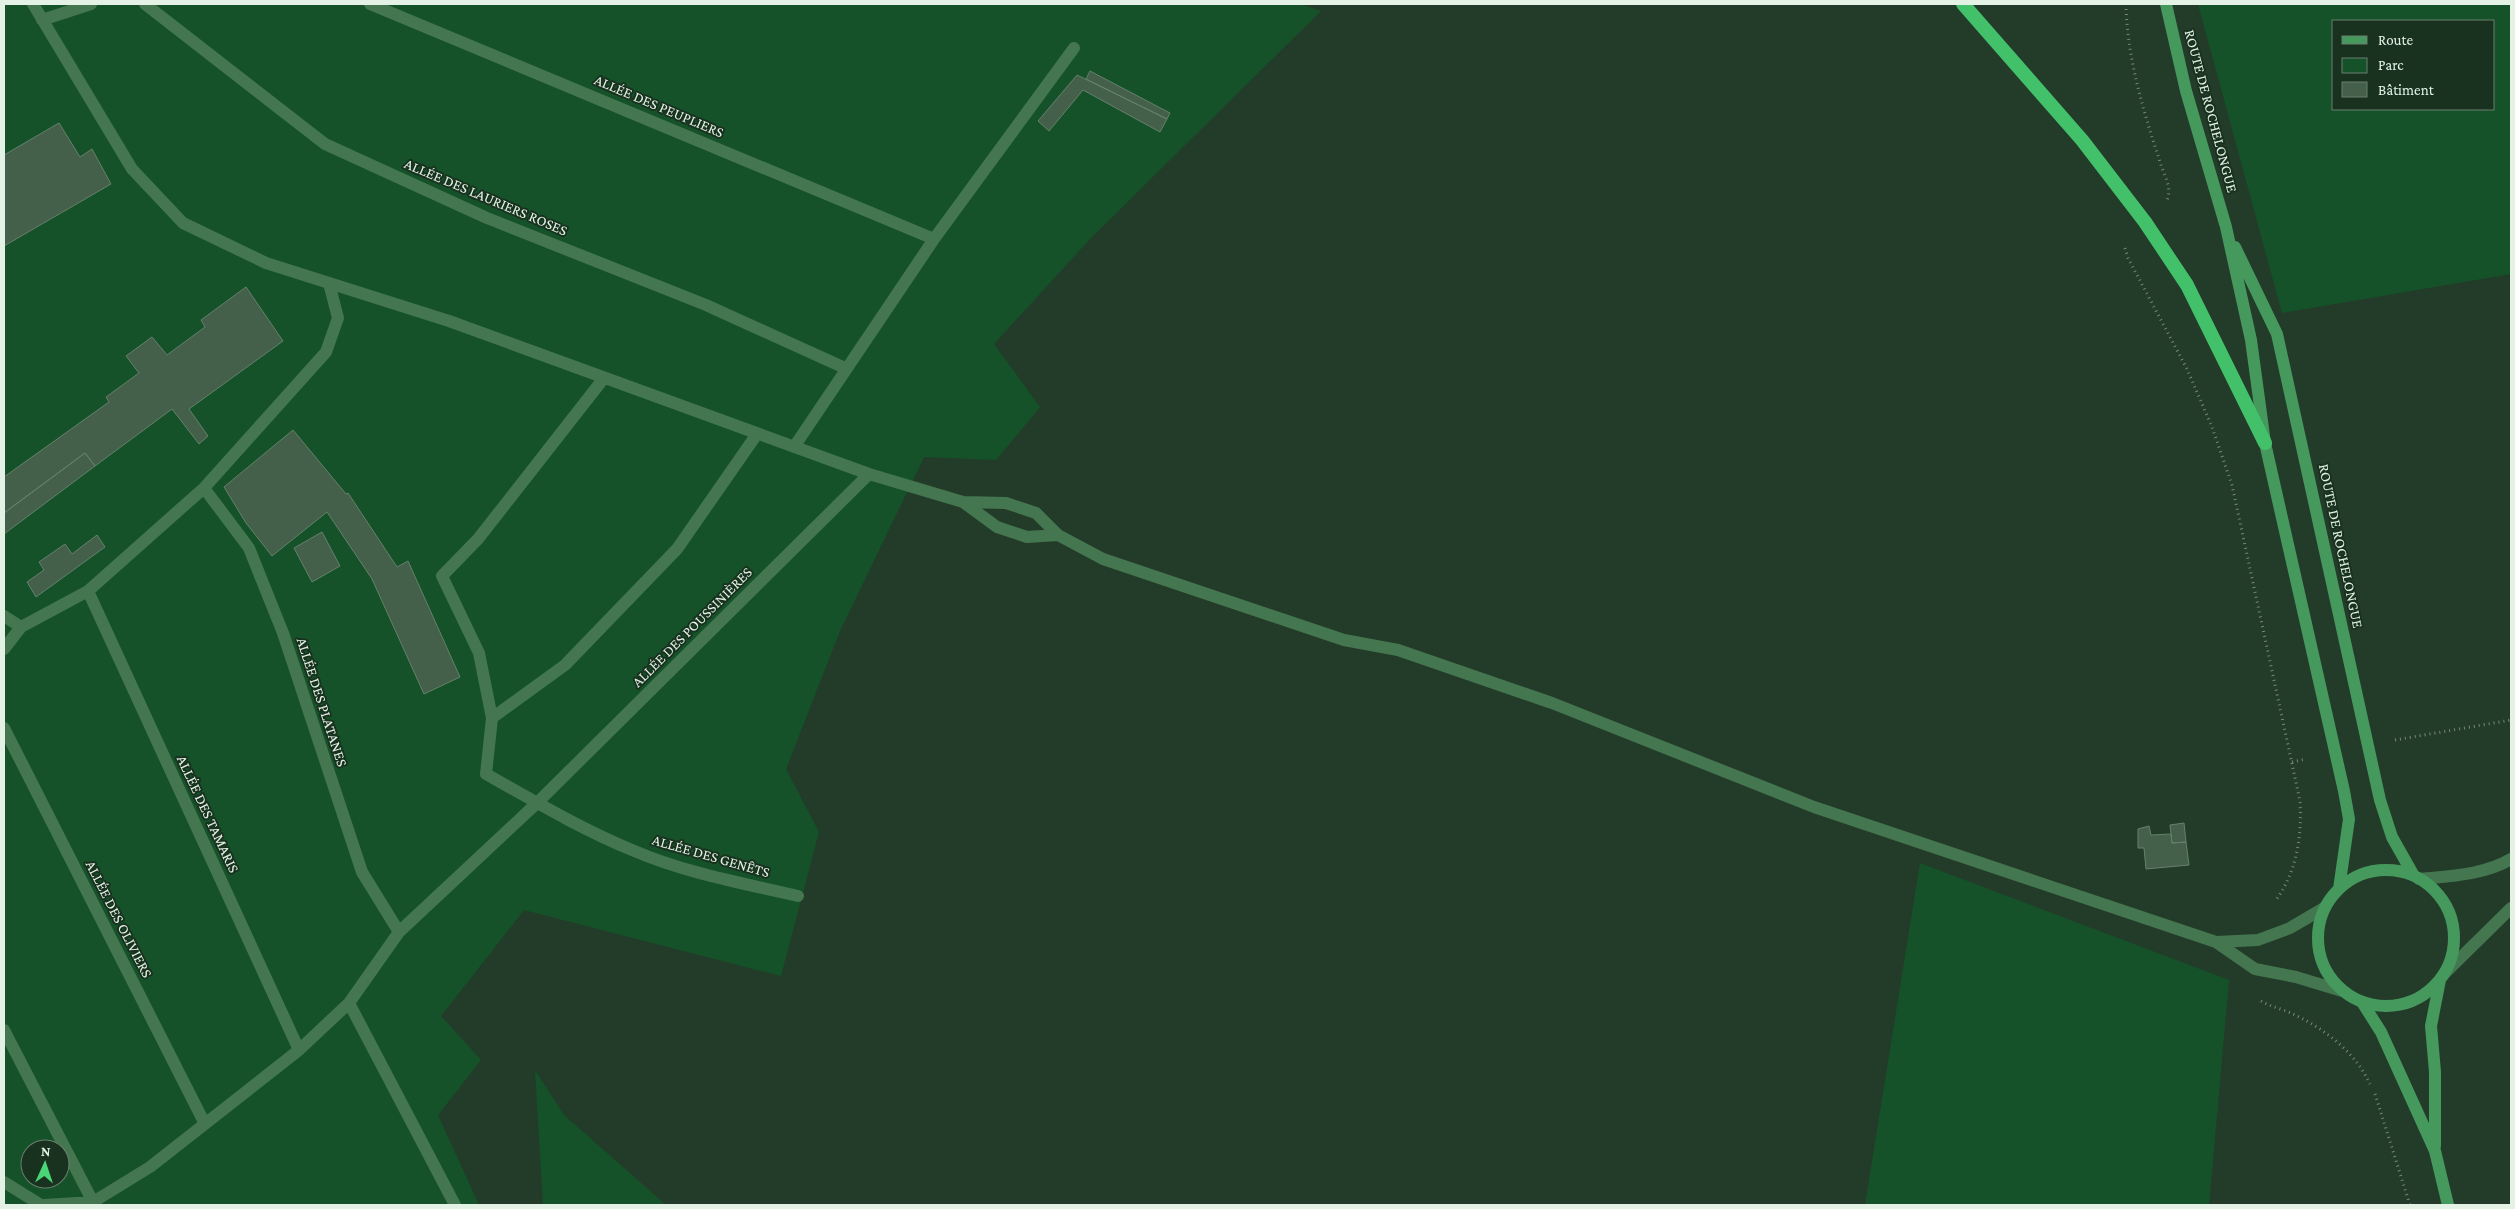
<svg xmlns="http://www.w3.org/2000/svg" width="2515" height="1209" viewBox="0 0 2515 1209" font-family="'Crimson Pro',serif">
<style>
.green{fill:#155229;fill-rule:evenodd}
.building{fill:#445f4a;stroke:#65816b}
.lines{fill:none;stroke-linecap:round;stroke-linejoin:round}
.path{stroke:#748979;stroke-width:3;stroke-dasharray:1 4;stroke-linecap:butt}
.service{stroke:#447650;stroke-width:12}
.minor{stroke:#447650;stroke-width:12}
.secondary{stroke:#46995d;stroke-width:12}
.trunk{stroke:#42c06a;stroke-width:14}
.labels{text-anchor:middle;stroke-width:4;stroke-linejoin:round;paint-order:stroke}
.street-label{font-size:15px;fill:#e3f2e5;stroke:#19321f}
</style>
<rect width="100%" height="100%" fill="#233c29"/>
<!-- green -->
<path class="green" d="M4,4h1297l20,7 -231,228 -96,105 46,63 -44,53 -72,-3 -84,174 -54,138 33,63 -38,144 -257,-66 -83,106 40,44 -43,55 41,90h-475zM30,1149h30v30h-30z
M2198,4h313v270l-229,39zM2334,21h160v88h-160z
M1920,863l309,117 -20,225h-344z
M535,1070l29,45 102,90h-123z"/>
<!-- building -->
<path class="building" d="M1090,71l80,42 -3,6 -81,-40z
M1077,75l90,44 -7,13 -77,-42 -34,41 -11,-10z
M59,123l21,34 12,-8 19,35 -107,62v-91z
M246,287l37,54 -94,68 19,27 -9,8 -27,-35 -77,57 -10,-13 -81,60v-36l105,-75 -3,-5 33,-24 -13,-17 26,-19 15,18 38,-28 -4,-7z
M293,430l53,64 2,-1 49,74 11,-6 52,116 -36,17 -52,-115 -45,-67 -55,44 -26,-33 -22,-36z
M85,453l10,13 -91,68v-21z
M322,532l18,34 -28,16 -18,-34z
M97,535l8,12 -69,50 -9,-15 17,-12 -5,-8 26,-18 7,10z
M2184,823l2,19 -14,1 -2,-18z
M2149,826l2,9 20,-1 1,9 14,-1 3,23 -43,4 -2,-21h-6v-19z"/>
<g class="lines">
<!-- path -->
<path class="path" d="M2126,4c1,55 18,109 35,161 4,11 12,26 5,37
M2125,248l3,10 59,111 25,58 20,58 68,316c2,35 -3,70 -24,99
M2395,740l116,-20
M2292,762l14,-3
M2261,1001c10,6 22,8 32,13 32,15 62,38 77,70
M2375,1094l35,111"/>
<!-- service -->
<path class="service" d="M33,4l99,165 51,54 83,40 183,58 420,153 94,28 43,1 30,10 22,22 45,24 241,81 54,10 154,53 262,104 402,135 39,27 41,8 46,14
M145,4l180,140 162,74 219,87 139,63
M370,4l564,235
M42,20l49,-16
M604,378l-126,161 -36,37 37,77 13,65 73,-53 112,-116 80,-115
M794,447l140,-208 140,-191
M204,488l45,60 34,85 79,239 37,60
M963,502l34,25 30,10 31,-2
M88,591l211,459
M4,616l17,11 67,-36 116,-103 122,-136 12,-34 -9,-35
M4,649l17,-22
M492,718l-6,56c48,27 95,55 146,76 53,23 110,33 166,46
M4,728l201,396
M2216,942l42,-2 32,-12 34,-20
M349,1003l106,202
M4,1030l89,172
M4,1182l37,23
M44,1205l49,-3 57,-35 149,-117 50,-47 50,-71 138,-129 332,-329"/>
<!-- minor -->
<path class="minor" d="M2419,879c31,-3 65,-4 92,-20
M2443,975l68,-67"/>
<!-- secondary -->
<path class="secondary" d="M2166,4l20,87 40,136 25,113 14,103 79,348 5,28 -10,70
M2235,247l42,87 103,466 12,37 22,39
M2318 938a68 68 0 1 1 136 0a68 68 0 1 1-136 0Z
M2362,1002l19,30 54,119 13,54
M2435,1146v-74l-4,-46 9,-46"/>
<!-- trunk -->
<path class="trunk" d="M1963,4l119,136 63,82 42,63 78,158"/>
</g>
<g class="labels">
<!-- street labels -->
<g class="street-label">
<text transform="translate(659 106) rotate(23)" y="5">ALLÉE DES PEUPLIERS</text>
<text transform="translate(2211 111) rotate(75)" y="5">ROUTE DE ROCHELONGUE</text>
<text transform="translate(486 197) rotate(23)" y="5">ALLÉE DES LAURIERS ROSES</text>
<text transform="translate(2341 546) rotate(78)" y="5">ROUTE DE ROCHELONGUE</text>
<text transform="translate(692 627) rotate(-45)" y="5">ALLÉE DES POUSSINIÈRES</text>
<text transform="translate(322 702) rotate(72)" y="5">ALLÉE DES PLATANES</text>
<text transform="translate(208 814) rotate(65)" y="5">ALLÉE DES TAMARIS</text>
<text transform="translate(711 856) rotate(16)" y="5">ALLÉE DES GENÊTS</text>
<text transform="translate(119 919) rotate(63)" y="5">ALLÉE DES OLIVIERS</text>
</g>
</g>
<!-- border -->
<rect width="2515" height="1209" fill="none" stroke="#e3f2e5" stroke-width="10"/>
<!-- legend -->
<rect x="2332" y="20" width="162" height="90" fill="#19321f" stroke="#6a7f6e"/>
<rect x="2342" y="36" width="25" height="8" fill="#46995d" stroke="#6a7f6e"/>
<text x="2378" y="45" font-size="15" fill="#e3f2e5">Route</text>
<rect x="2342" y="58" width="25" height="15" fill="#155229" stroke="#6a7f6e"/>
<text x="2378" y="70" font-size="15" fill="#e3f2e5">Parc</text>
<rect x="2342" y="82" width="25" height="15" fill="#445f4a" stroke="#6a7f6e"/>
<text x="2378" y="95" font-size="15" fill="#e3f2e5">Bâtiment</text>
<!-- north arrow -->
<g transform="translate(45 1164) rotate(3)"><circle r="24" fill="#19321f" stroke="#6a7f6e"/>
<path d="M0-4L9 19L0 12L-9 19Z" fill="#4ad677"/>
<text y="-8" font-size="14" font-weight="bold" text-anchor="middle" fill="#e3f2e5">N</text>
</g>
</svg>
